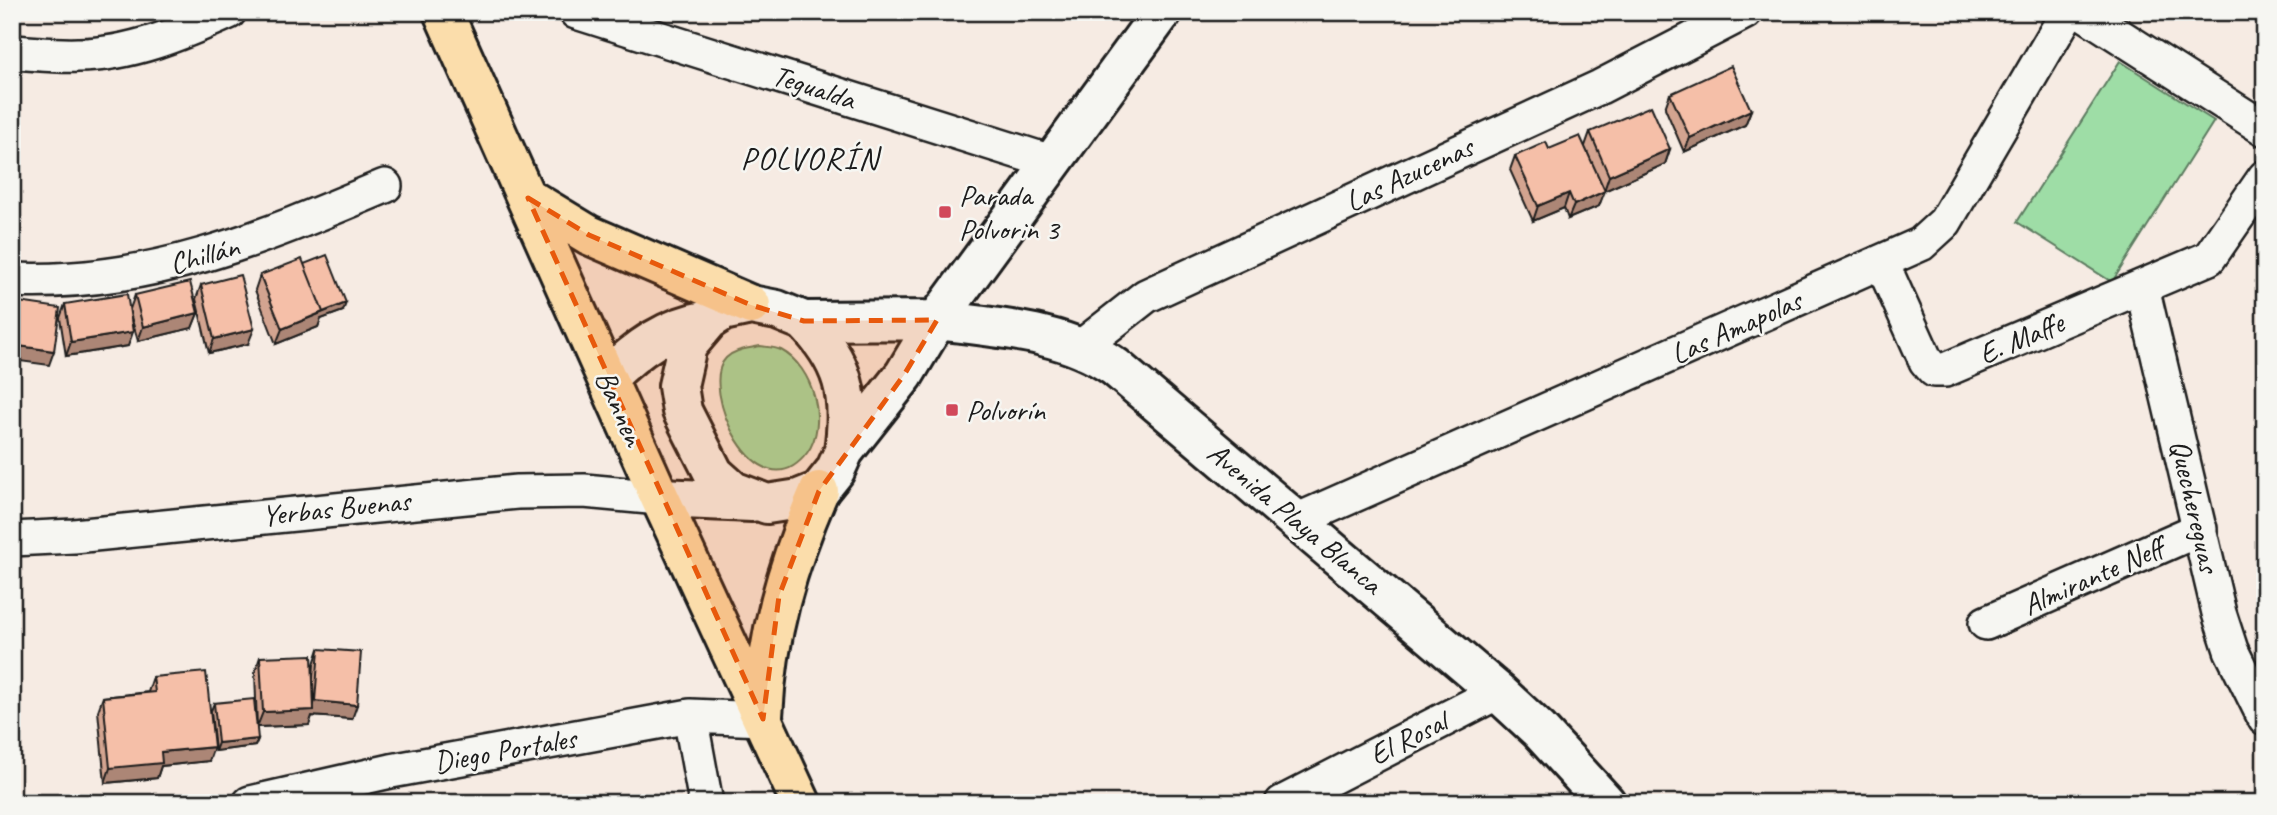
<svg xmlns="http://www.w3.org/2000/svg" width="2277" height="815" viewBox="0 0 2277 815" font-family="Caveat,sans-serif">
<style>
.green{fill:#9edda6;stroke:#5d7c61;stroke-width:2}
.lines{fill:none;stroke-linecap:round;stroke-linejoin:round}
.minor-casing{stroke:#1c1c1c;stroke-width:38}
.tertiary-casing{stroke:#1c1c1c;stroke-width:44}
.secondary-casing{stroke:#1c1c1c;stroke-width:44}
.primary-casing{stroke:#1c1c1c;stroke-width:44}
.minor{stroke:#f6f6f2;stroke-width:33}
.tertiary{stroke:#f6f6f2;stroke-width:38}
.secondary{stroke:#f6f6f2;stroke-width:38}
.primary{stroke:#fbddab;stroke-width:38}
.wall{fill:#d3a490;stroke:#1c1c1c;stroke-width:2}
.shaded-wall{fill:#ac8676;stroke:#1c1c1c;stroke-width:2}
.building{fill:#f5bfa8;stroke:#1c1c1c;stroke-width:2}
.marked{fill:#e8590c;fill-opacity:0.2;stroke:#e8590c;stroke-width:5;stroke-dasharray:14 9;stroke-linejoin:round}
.poi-dot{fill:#d1495b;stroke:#f6f6f2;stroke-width:2.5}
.labels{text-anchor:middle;stroke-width:5;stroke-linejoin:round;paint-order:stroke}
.street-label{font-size:30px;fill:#1c1c1c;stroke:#f6f6f2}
.poi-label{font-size:30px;fill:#1c1c1c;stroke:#f6f6f2;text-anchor:start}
.neighbourhood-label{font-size:32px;letter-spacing:2px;fill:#1c1c1c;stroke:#f6f6f2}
</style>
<rect width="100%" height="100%" fill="#f6ebe3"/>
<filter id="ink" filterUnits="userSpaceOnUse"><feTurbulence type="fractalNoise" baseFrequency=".0143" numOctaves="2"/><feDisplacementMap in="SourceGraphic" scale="14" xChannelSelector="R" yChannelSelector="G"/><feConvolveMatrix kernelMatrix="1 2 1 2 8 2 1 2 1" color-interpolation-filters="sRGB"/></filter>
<g filter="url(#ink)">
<!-- green -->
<path class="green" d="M2120,61l94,60 -102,161 -95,-60z
M760,346c7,1 15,1 21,4 32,17 48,73 26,103 -49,64 -110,-66 -81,-95 9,-9 22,-9 34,-12z"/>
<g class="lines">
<defs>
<path id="minor" d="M576,12l475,150
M2082,12l183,117
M12,52c22,1 44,4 66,3 52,0 104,-22 151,-43
M1882,263l44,98 8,9h11l264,-112 56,-81
M12,280c137,6 250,-42 373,-94
M2142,287l77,326 12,37 34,69
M1081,347l65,-51 454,-209 145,-75
M1298,520l623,-276 24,-22 123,-210
M12,539l62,-3 443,-44 67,-1 76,7
M1986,623l214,-94
M690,716l16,87
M250,803l141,-32 299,-55 73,3
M1282,803l216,-111"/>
<path id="tertiary" d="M937,320c60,8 127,11 178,47l383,325 41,38 67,73"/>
<path id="secondary" d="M937,320l-133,1 -27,-11 -26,-5 -28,6 -14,9 -22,26 -9,40 4,25 32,63 19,17 34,13 32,-5 20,-8 16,-20 9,-20 60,-76 33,-55 225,-308
M804,321c40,41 48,74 40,130
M607,378c31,-30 59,-51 102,-58
M660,498l92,4"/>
<path id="primary" d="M443,12l217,486 141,305
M528,198l61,37 162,70
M763,716c4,-81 24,-151 56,-225"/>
</defs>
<!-- minor casing -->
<use href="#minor" class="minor-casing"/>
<!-- tertiary casing -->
<use href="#tertiary" class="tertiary-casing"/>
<!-- secondary casing -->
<use href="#secondary" class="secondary-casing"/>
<!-- primary casing -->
<use href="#primary" class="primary-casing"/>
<!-- minor -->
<use href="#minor" class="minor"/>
<!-- tertiary -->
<use href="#tertiary" class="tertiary"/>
<!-- secondary -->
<use href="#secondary" class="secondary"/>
<!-- primary -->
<use href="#primary" class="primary"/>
</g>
<!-- wall -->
<path class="wall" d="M1670,94l81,16 -6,15 -61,27 -19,-44z
M1590,132l80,17 -5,15 -61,27 -5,15 -31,13 -4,-11 -31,13 -23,-51 5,-14 70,-10z
M304,264l39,47 -22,8 -3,8 -42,17 -21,-54 5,-15z
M201,285l47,59 -39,9 -13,-54z
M135,295l63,18 -6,15 -54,13 -8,-28 -2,33 -62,10 -6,-38 5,-14 65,5z
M319,649l33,70 -40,-3 -3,9 -52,2 -2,-55 5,-15 53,21 1,-14z
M153,677l56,84 -48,5 -4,12 -52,5 -7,-72 5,-14 45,-5z
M214,703l44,36 -3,7 -40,5 -4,-40z"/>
<!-- shaded-wall -->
<path class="shaded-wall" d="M1751,110l-6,15 -61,27 6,-14z
M1670,149l-5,15 -61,27 5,-15z
M1605,191l-6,15 -31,13 6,-14z
M1569,193l-5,15 -31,13 5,-15z
M346,303l-3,8 -22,8 -3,8 -42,17 6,-15z
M198,313l-6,15 -54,13 5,-14z
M254,329l-6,15 -39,9 5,-14z
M133,332l-5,14 -62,10 5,-14z
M12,345l42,6 -5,14 -37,-5z
M315,701l42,4 -5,14 -40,-3 -3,9 -52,2 6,-15 49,-2z
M258,739l-3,7 -40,5 3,-8z
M214,747l-5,14 -48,5 -4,12 -52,5 5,-15 51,-16z"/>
<!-- building -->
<path class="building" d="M1731,66l20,44 -61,28 -20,-44z
M1651,106l19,43 -61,27 -19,-44z
M1580,136l25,55 -31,14 -5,-12 -31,13 -23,-50 31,-14 3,7z
M327,255l19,48 -23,9 -19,-48z
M302,259l21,53 -41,17 -22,-54z
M240,275l14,54 -40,10 -13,-54z
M190,282l8,31 -55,14 -8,-32z
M127,294l6,38 -62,10 -6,-38z
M12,301l48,7 -6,43 -42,-6z
M319,649l42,3 -4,53 -42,-4z
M312,655l2,55 -51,2 -3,-55z
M206,672l8,75 -53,5 1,11 -52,5 -7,-71 52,-5 -2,-15z
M254,699l4,40 -40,4 -4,-40z"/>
</g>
<!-- marked area -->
<path class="marked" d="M528,198l61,37 162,70 53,16 133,-1 -33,55 -85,116 -40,105 -16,123z"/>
<!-- markers -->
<g class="poi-dot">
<rect x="938" y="205" width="14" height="14" rx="3.5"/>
<rect x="945" y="403" width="14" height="14" rx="3.5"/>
</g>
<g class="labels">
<!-- street labels -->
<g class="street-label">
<text transform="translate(814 87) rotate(18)" y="10">Tegualda</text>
<text transform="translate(1409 174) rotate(-25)" y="10">Las Azucenas</text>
<text transform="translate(204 255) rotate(-16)" y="10">Chillán</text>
<text transform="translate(1736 327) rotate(-24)" y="10">Las Amapolas</text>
<text transform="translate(2021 338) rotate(-23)" y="10">E. Maffe</text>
<text transform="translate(620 408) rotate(66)" y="10">Bannen</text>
<text transform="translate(2195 506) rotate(77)" y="10">Quechereguas</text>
<text transform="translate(336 508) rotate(-6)" y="10">Yerbas Buenas</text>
<text transform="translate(1295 518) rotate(40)" y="10">Avenida Playa Blanca</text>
<text transform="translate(2093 576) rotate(-24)" y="10">Almirante Neff</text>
<text transform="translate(1408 738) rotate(-27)" y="10">El Rosal</text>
<text transform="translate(505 750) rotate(-10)" y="10">Diego Portales</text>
</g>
<!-- poi labels -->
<g class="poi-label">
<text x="959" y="205">Parada<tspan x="959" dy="34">Polvorin 3</tspan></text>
<text x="966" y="420">Polvorín</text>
</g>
<!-- neighbourhood labels -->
<g class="neighbourhood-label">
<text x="810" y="169">POLVORÍN</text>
</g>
</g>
<!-- margin -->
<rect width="2277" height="815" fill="none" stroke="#f6f6f2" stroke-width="42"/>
<rect x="21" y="21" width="2235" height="773" fill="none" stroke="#1c1c1c" stroke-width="2.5" filter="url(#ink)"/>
</svg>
